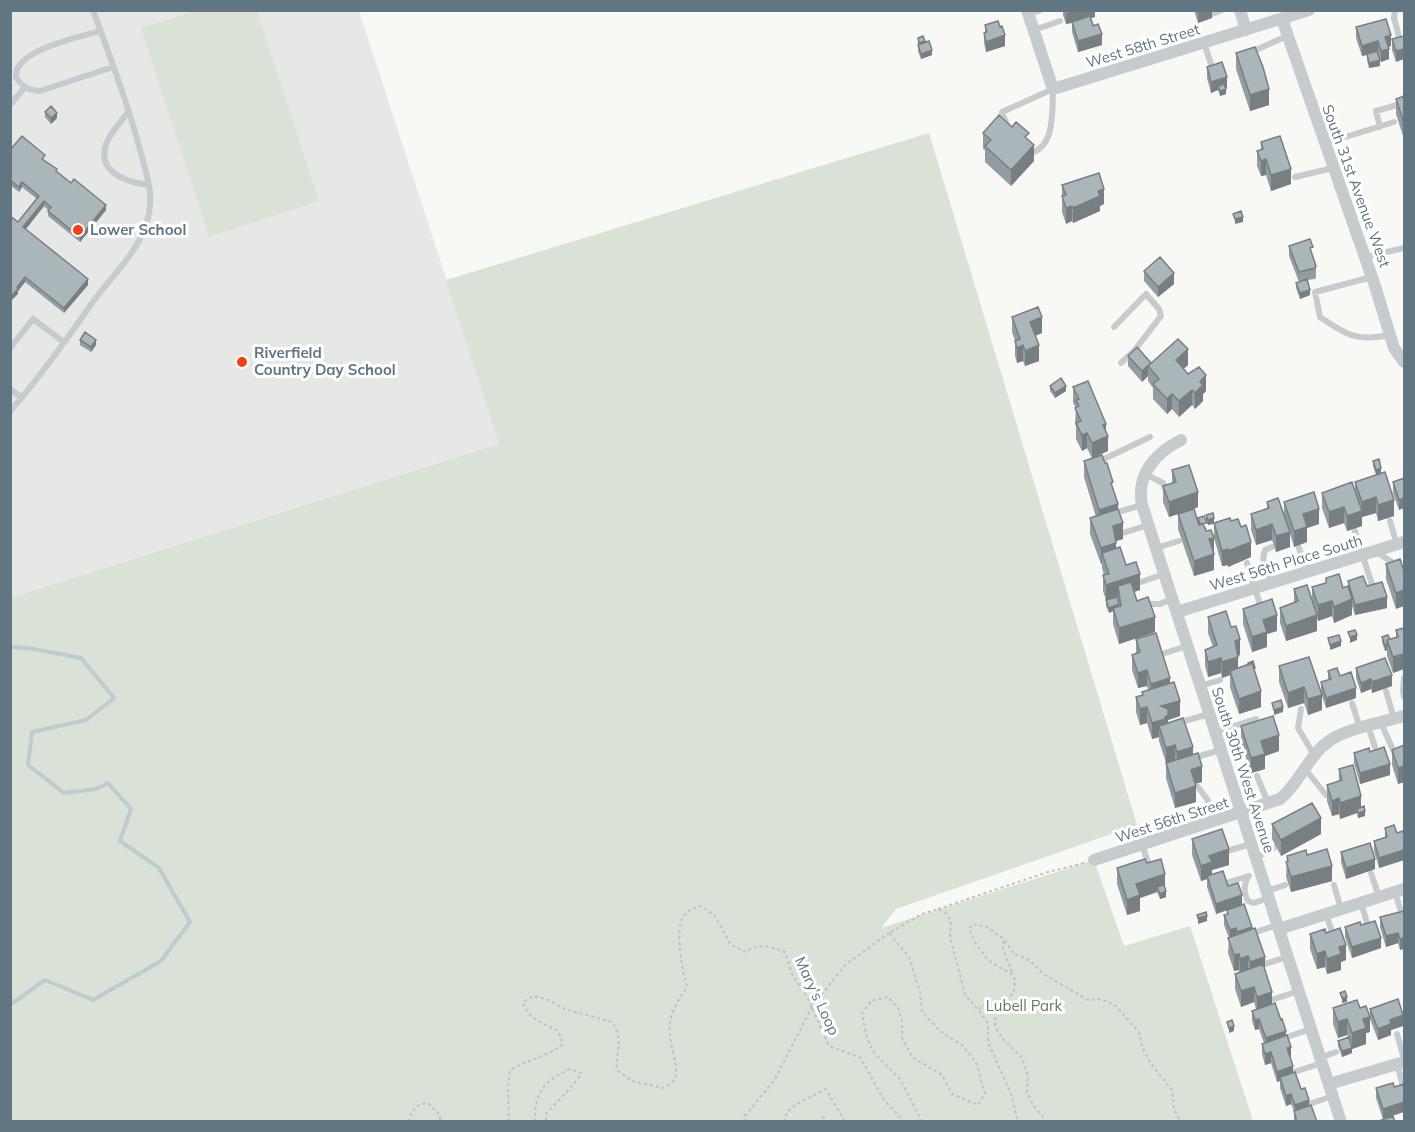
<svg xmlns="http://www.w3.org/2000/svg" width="1415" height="1132" viewBox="0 0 1415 1132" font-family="Mulish,sans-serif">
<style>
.built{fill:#e6e8e6}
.green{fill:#dae1d6}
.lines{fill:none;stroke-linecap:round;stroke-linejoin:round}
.stream{stroke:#becbcf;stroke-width:4}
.path{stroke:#bfc2c4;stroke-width:2;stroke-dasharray:3 3;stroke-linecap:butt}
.service{stroke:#c6cbce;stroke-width:6}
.minor{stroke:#c6cbce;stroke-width:12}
.wall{fill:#939da1}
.shaded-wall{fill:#787f83}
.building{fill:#abb6bb;stroke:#787f83;stroke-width:1.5}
.poi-dot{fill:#f23e1b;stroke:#fff;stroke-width:2}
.labels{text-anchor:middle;stroke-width:6;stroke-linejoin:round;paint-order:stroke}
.street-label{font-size:15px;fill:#607683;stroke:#fff}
.poi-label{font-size:15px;font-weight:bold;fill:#607683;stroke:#fff;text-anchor:start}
.park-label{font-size:15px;fill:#667a60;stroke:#fff}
</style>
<rect width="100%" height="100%" fill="#f8f8f5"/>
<!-- built -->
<path class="built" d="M11,11h348l141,433 -489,154z"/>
<!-- green -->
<path class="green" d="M195,11h62l62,190 -110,36 -68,-209z
M929,133l208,692 -241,84 -15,19 213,-68 30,86 66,-20 63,195h-1242l-1,-523 489,-154 -53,-164z"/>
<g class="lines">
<!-- stream -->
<path class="stream" d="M10,647l18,1 53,10 33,40 -28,22 -54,12 -4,33 36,28 32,-4 12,-6 23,26 -11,32 39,27 31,54 -29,39 -68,39 -48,-20 -35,25"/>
<!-- path -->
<path class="path" d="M938,909l110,-37 36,-9
M1004,941l-1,8 10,26
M996,1005l-1,21 7,12 20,20 6,18 -1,16 6,13 14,17
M979,1011l9,12v19l23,52 7,28
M409,1122c3,-12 6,-18 19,-19l9,9 5,10
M509,1122l-1,-34 2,-18c17,-10 37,-13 53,-26l-5,-13c-14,-7 -31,-13 -35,-29l10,-6 13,3 19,10 47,13c13,19 3,27 5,48l15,11 31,7c5,-3 12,-6 13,-13 2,-11 -9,-36 -6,-53 2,-13 10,-24 17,-35 -4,-14 -12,-55 -5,-68 4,-8 11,-11 19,-13l14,10 16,29 15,7c13,-10 25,-5 39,0l7,22 16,25 21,47 32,12 21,39 22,25
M535,1122c0,-31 8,-40 35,-53l11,4c-8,15 -24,28 -35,41v8
M744,1122l1,-6 30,-37 37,-72 33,-42 44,-32
M784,1122l3,-10 10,-8 29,-15 19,33
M818,1122l6,-5 4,5
M922,1122l-22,-43 -26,-26 -7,-15 -5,-25 9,-12 17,-4 10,11 4,12v18l10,19 30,18 10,19 26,11 7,-11 -9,-32 -14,-17 -21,-13 -19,-20 -2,-20 -11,-35 -20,-24 33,-19 16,-5 7,3 6,9 -1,16 15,57 13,16 7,-6 11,1 6,-6 11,-5 2,-7 -1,-11 -26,-16 -12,-16 -7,-15 4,-5 14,3 17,12 10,15 15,6 16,15 43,25 13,-1 15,7 23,26 3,15 9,17 21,26 2,19 7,13"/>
<!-- service -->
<path class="service" d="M1395,10l-1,8 7,26
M1029,14l12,-4
M1212,14l10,-4
M1034,30l26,-9
M100,31c-20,6 -86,19 -84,46 6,10 12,13 24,14l73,-24
M1204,43l10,30
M1249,53l38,-17
M10,105l15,-18
M129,111c-7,9 -15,18 -20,27 -17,32 15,44 40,47
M1380,127l-4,-16 28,-8
M1008,128l-6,-16 51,-23c-1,20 3,60 -24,64
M1326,143l68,-21
M1295,177l38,-9
M1365,257l39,-9
M1372,277l-57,15 5,25c26,18 38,25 69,18
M1114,327l32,-33 13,15 2,7 -27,35 -13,12
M10,348l23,-29 31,23
M10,389l12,9
M10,411c31,-35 58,-74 85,-112 21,-28 52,-55 55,-93 2,-16 -4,-33 -8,-49 -13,-50 -31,-98 -49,-147
M1104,459l46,-22
M1145,474l18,9 3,9
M1118,512l24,-7
M1390,521l7,24
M1355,531l19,60
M1123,533l25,-8
M1156,548l23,-7
M1299,548l8,24
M1375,551l29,19
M1247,563l15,48
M1141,582l23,-8
M1271,582l-8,-24 2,-8 7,-3
M1145,604h15l12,-5
M1162,654l25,-8
M1404,678l-1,12 1,7
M1200,686l20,-6
M1386,691l8,28
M1352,703l8,25
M1301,709l-3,19 16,27
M1181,722l28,-8
M1381,723l13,29 3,1
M1368,726l10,30
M1215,732l41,-13
M1196,757l25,-7
M1306,770l20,25
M1257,776l11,27
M1198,787l9,12 10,21
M1142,845l9,26
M1227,851l24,-7
M1256,858l18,-10
M1371,873l8,24
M1248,876c-4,10 -5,15 0,25l6,2 14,-5
M1226,883l23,-7
M1334,885l7,24
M1267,891l18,-6
M1395,892l8,27
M1361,903l8,26
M1326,914l8,24
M1253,933l24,-8
M1265,964l22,-7
M1274,999l25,-8
M1397,1034l7,25
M1287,1037l24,-8
M1320,1058l16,-6
M1397,1064l7,26
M1294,1072l28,-9
M1309,1104l24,-8"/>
<!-- minor -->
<path class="minor" d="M1027,10l26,79 256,-79
M1240,10l6,20
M1282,19l93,267 19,62 10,14
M1181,440c-26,13 -45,35 -39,65l199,617
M1177,612l227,-70
M1094,860l186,-61c20,-16 28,-43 49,-58 16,-12 55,-19 75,-25
M1279,929l125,-40
M1329,1084l75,-22"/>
</g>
<!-- wall -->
<path class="wall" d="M1063,10h32v7l-4,1 11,27 -24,7 -6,-20v-9l-6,1 -3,-9z
M1194,10h18v8l-14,5z
M985,25l20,21 -19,6 -2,-9v-10l1,-1z
M1356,27l35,19 -3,1 1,12 -8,3 -4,-11 3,15 -11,2 -2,-8v-5l-5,1 -6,-18z
M1404,36l-8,26 -4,-12v-11z
M918,38l7,5 7,12 -11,4 -3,-8z
M1236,53l33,52 -19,6 -14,-42z
M1207,67l20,21h-1v6l-6,2 -2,-6 -7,3 -4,-15z
M1404,96v43l-8,-25v-15z
M45,112l12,6 -6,6 -6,-7z
M1012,127l17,13 5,21 -23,25 -26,-24v-12l-2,-1v-16z
M1261,142l30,42 -20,7 -5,-16 -5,1 -4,-10v-15l4,-1z
M10,150l35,10v1l12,11 49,38 -26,32 -32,-26v-6l-4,-4 -19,23 63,56 -24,28 -39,-31 -7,9v3l-5,-77 5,5 19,-23 -15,-12 -3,5 -9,-7z
M1062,185l42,19 -4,2v5l-27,12 -1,-2 -6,3 -4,-12z
M1289,246l24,10 3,10v11l-1,2 -8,1 3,15 -10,4 -4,-11v-5l3,-1 -10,-26z
M1144,271l30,13 -16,13 -14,-16z
M1012,317l30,16 -7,3 4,25 -14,5 -2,-5 -6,2 -2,-7v-15l-3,-9z
M80,340l16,5 -5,7 -11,-7z
M1128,356l23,7 37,2 -5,4 23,22 -3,3v7l-8,8 -3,-4 -13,12 -7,-8 -5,5 -14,-15v-11l-5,-7v-5l-6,6 -14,-16z
M1050,386l16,5 -11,7 -5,-7z
M1073,387l33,45 2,19 -16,7 -5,-10 -5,3 -6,-12v-13l-1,-2 1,-16 -3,-5z
M1084,461l29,28 10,50 -7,2v7l24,42 -6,2 3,9 18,31 -36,12 -6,-20v-13l-4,2 -3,-7v-6h12v-3l-12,3 -3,-9v-16h1l-2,-7v-5l-1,1 -11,-30v-16l6,-1 -12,-40z
M1373,461l8,12 13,43 -16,5 -2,-8 -14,4v9l-15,5 -3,-8 -15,5 -7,-20v-15h33v-11l21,-7 -3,-9z
M1172,470l26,37 -4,2 4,14v-5l9,11h-2l1,2 8,7v-14l-6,1 -2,-5v-5l8,7 17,-1 20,36 -23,10v-2l-6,1 -8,-28v32l-20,6 -16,-47v-15l-9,3 -6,-15v-16l9,-3z
M1404,478l-5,32 -6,-17v-11z
M1267,502l17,14v-14l35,22 -12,4v14l-13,5 -4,-13v13l-14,5 -4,-12 -16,5 -5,-15v-16l16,-5z
M1386,564l18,7 -8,38 -10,-30z
M1348,581l19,5 20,22 -32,7 -3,-9v9l-18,8 -2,-7 -14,5 -1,-3v13l-31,10 -6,-18v-15l14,-5v-14l18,12v-14l31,1 5,-2z
M1243,609l34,22 -10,3v13l-15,5 -9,-28z
M1208,617l32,38 -2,1v12l17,4 6,35 -22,7 -9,-27v-12l-8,3 -1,-5 -13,4 -3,-11v-16l8,-3 -5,-14z
M1404,628v41l-11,4 -6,-17v-6l-2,1 -3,-9v-5l8,2 6,-2v-7z
M1136,639l34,45 10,32 -12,4v2l25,32 9,28 -7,2 1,18 -21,6 -9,-30v-15l-7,-22v-4l-7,2 -5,-16 -7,2 -4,-13v-15l6,-2v-3l6,-2 -1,-4 -9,2 -6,-18v-15l4,-2z
M1309,657l13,53 -14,5 -4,-12 -16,5 -9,-26v-16z
M1356,668l36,18 -20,7 -1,-4 -10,4 -5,-15z
M1328,671l12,5 16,22 -30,10 -5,-15v-11l7,-2z
M1241,726l38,25 -14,5v13l-14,4 -10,-31z
M1404,732v50l-6,2 -6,-19v-15l12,-5z
M1370,752l20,23 -30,9 -6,-21v-10z
M1339,769l22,38 4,9 -7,2 -1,-5 -17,6 -1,-5 -7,2 -5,-15v-16l12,-4z
M1272,824l49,10 -40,22 -9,-17z
M1385,828l19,7v25l-25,8 -5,-17v-10l11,-4z
M1192,839l37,26 -17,5v4l16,12 14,19 23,65 7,34 14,32 5,21 -1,1 3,15 24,49h-23v-11l-3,-7 -5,2 -6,-18v-7l-3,1 -6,-19 -6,2 -3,-11v-10l2,-1 -5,-14 -4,1 -3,-9v-10l4,-2 -2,-7 -13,5 -6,-18v-15l4,-2v-2l-5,1 -6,-18 1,-15 -5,-13v-10l3,-1v-4l-11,4 -9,-27v-8l-6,2 -9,-26z
M1341,852l34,17 -29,10 -5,-17z
M1307,855l25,26 -41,11 -5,-15 1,-21z
M1147,863l18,26 1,8 -6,2 -3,-7 -17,6v13l-13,4 -10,-31v-16z
M1404,911l-4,39 -2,-7 -12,4 -6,-20v-10z
M1361,925l20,23 -29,10 -7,-21v-10z
M1326,933l20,27 -5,2v8l-14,4 -2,-7 -8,2 -7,-20v-15z
M1333,1008l37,24 -4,1v11l-14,5v4l-10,4 -4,-11v-5l10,-4 -1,-2 -9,3 -5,-14z
M1370,1009l33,17 -12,4v5l-13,5 -8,-21z
M1393,1083l-10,36 -7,-21v-10z"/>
<!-- shaded-wall -->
<path class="shaded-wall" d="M1079,10h16v7l-29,7v-10z
M1203,10h9v8l-14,5v-11z
M1102,34v11l-24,7v-11z
M1005,35v11l-19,6v-10z
M1391,35v11l-6,2v-11z
M1378,41v10l-16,5v-10z
M1389,49v10l-8,3v-11z
M1404,49v10l-8,3v-11z
M932,50v5l-11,4v-5z
M1380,60v6l-11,2v-5z
M1227,77v11l-7,2 -2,-4v4l-7,3v-11z
M1226,89v5l-6,2v-5z
M1269,89v16l-19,6v-16z
M57,113v5l-6,6v-6z
M1034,145v16l-23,25v-16z
M1266,159v16l-5,1v-15z
M1291,169v15l-20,7v-16z
M22,182v5l-3,5v-5z
M1104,189v15l-4,2v5l-27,12v-15l25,-17z
M44,201v5l-21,27v-6z
M106,205v5l-26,32v-5z
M1072,206v15l-6,3v-16z
M1243,217v5l-8,2v-5z
M1174,273v11l-16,13v-10z
M25,277v5l-7,9v3l-8,8v-5z
M88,279v6l-24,28v-5z
M1310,290v5l-10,4v-6z
M1042,317v16l-12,5v-16z
M96,340v5l-5,7v-5z
M1023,345v16l-6,2v-15z
M1039,345v16l-14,5v-15z
M1188,349v16l-12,11v-16z
M1148,366v10l-6,6v-11z
M1206,375v16l-3,3v7l-8,8v-16l5,-11z
M1066,386v5l-11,7v-5z
M1192,390v15l-13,12v-16z
M1172,394v15l-5,5v-15z
M1106,424v13l2,-1v15l-16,7v-15l11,-18z
M1087,433v15l-5,3v-16z
M1381,468v5l-5,2v-5z
M1198,492v15l-29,10v-15z
M1376,497v16l-14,4v-15z
M1404,498v10l-5,2v-10z
M1394,500v16l-16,5v-16z
M1118,504v15l-19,6v-15z
M1344,507v16l-15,5v-16z
M1319,509v15l-12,4v14l-13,5v-16l9,-17z
M1362,511v15l-15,5v-15z
M1214,518v5l-6,2v-5z
M1123,523v16l-10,3v-16z
M1272,524v16l-16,5v-15z
M1290,532v15l-14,5v-16z
M1214,538v15l-5,-14z
M1251,542v15l-23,10v-16z
M1116,543v15l-14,-5v10l-1,1v-16z
M1228,549v16l-6,1v-15z
M1214,554v16l-20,6v-15z
M1140,574v16l-21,6 -1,-10v11l-12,3v-15z
M1404,590v16l-8,3v-16z
M1387,597v11l-32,7v-10z
M1352,599v16l-18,8v-16z
M1332,601v15l-14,5v-16z
M1119,604v6l-6,-2v3l-4,2v-5z
M1277,615v16l-10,3v13l-15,5v-15l11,-17z
M1317,615v16l-31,10v-15z
M1155,617v15l-36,12v-16z
M1357,635v5l-7,3v-6z
M1240,639v16l-5,2v-16z
M1341,641v5l-11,4v-5z
M1387,645v5l-2,1v-5z
M1404,654v15l-11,4v-16z
M1238,657v16l-8,-2v4l-8,3v-16z
M1221,658v15l-13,4v-15z
M1147,670v16l-9,2v-15z
M1392,675v11l-20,7v-11z
M1170,678v16l-19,6v-16z
M1371,679v10l-10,4v-10z
M1304,687v16l-16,5v-15z
M1356,688v10l-30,10v-10z
M1261,691v16l-22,7v-15z
M1322,695v15l-14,5v-16z
M1180,701v15l-12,4v11l-9,-5v11l-7,2v-16l9,-17z
M1147,707v16l-7,2v-16z
M1283,707v5l-9,3v-5z
M1279,735v16l-14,5v13l-14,4v-15l10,-17z
M1175,745v16l-9,3v-16z
M1193,747v15l-16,5v-15z
M1390,764v11l-30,9v-11z
M1202,766v16l-11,3v-15z
M1404,766v16l-6,2v-16z
M1196,786v16l-21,6v-15z
M1361,796v16l-4,-3v4l-17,6v-16z
M1339,798v16l-7,2v-15z
M1365,811v5l-7,2v-5z
M1321,818v16l-40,22v-16z
M1229,849v16l-17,5v7l-5,-1v3l-6,2v-15l8,-10z
M1404,850v10l-25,8v-10z
M1375,859v10l-29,10v-11z
M1332,866v15l-41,11v-15z
M1165,874v16l-8,-3v5l-17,6v13l-13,4v-15l9,-16z
M1166,891v6l-6,2v-5z
M1242,895v10l-26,9v-10z
M1207,916v5l-9,3v-6z
M1252,927v10l-15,5v-10z
M1236,928v11l-6,2v-11z
M1398,933v10l-12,4v-11z
M1381,938v10l-29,10v-11z
M1404,938v11l-4,1v-11z
M1346,945v15l-5,2v8l-14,4v-15l12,-12z
M1325,951v16l-8,2v-15z
M1239,954v16l-5,1v-16z
M1248,956v16l-8,2v-15z
M1265,957v15l-15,6v-16z
M1254,987v15l-13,5v-16z
M1272,992v16l-15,5v-16z
M1347,997v5l-5,1v-5z
M1403,1015v11l-12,4v5l-13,5v-11l12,-9z
M1370,1017v15l-4,1v11l-14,5v4l-10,4v-6l10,-3v-15l11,-14z
M1259,1019v10l-4,1v-10z
M1347,1019v16l-9,3v-16z
M1234,1026v5l-5,2v-5z
M1286,1031v10l-20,7v-10z
M1291,1047v10l-4,2v-11z
M1271,1052v11l-6,2v-11z
M1293,1066v11h-13v4l-3,1v-10z
M1291,1094v10l-5,2v-10z
M1309,1100v10l-14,5v-10z
M1404,1102v10l-21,7v-10z"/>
<!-- building -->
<path class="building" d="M1065,10h14l-13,4z
M1090,16l3,10 5,-2 4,10 -24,7 -6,-19z
M1386,19l5,16 -6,2 4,12 -8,2 -3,-10 -16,5 -6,-19z
M998,21l2,6 2,-1 3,9 -19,7 -2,-9 3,-1 -2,-7z
M923,36l2,5 -6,2 -1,-5z
M1404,36v13l-8,2 -4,-12z
M929,41l3,9 -11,4 -3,-9z
M1255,47l8,20 6,22 -19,6 -14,-42z
M1377,51l3,9 -11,3 -2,-9z
M1222,62l5,15 -16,5 -4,-15z
M1224,84l2,5 -6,2 -2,-5z
M1404,96v27l-8,-24z
M51,106l6,7 -6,5 -6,-6z
M999,115l13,12 4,-5 13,11 -4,4 9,8 -23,25 -26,-24 6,-6 -8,-7z
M22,136l23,19 -3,4 15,10 -1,2 15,12 3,-4 32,26 -26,32 -32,-26 3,-4 -7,-6 -21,26 65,52 -24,29 -39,-31 -8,10 1,2 -8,8v-81l8,6 21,-26 -17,-14 -3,5 -9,-7v-30z
M1280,136l11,33 -20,6 -5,-16 -5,2 -4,-10 6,-2 -2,-7z
M1099,173l5,16 -6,2 2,5 -27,12 -1,-2 -6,2 -4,-12 4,-1 -4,-10z
M1241,211l2,6 -8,2 -2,-5z
M1310,239l3,8 -3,1 6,18 -1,2 -16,4 -10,-26z
M1160,257l14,16 -16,14 -14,-16z
M1307,279l3,11 -10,3 -4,-10z
M1038,307l4,10 -12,5 9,23 -14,6 -2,-6 -6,3 -2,-7 5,-2 -8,-22z
M85,332l11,8 -5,7 -11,-7z
M1178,339l10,10 -12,11 12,14 11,-7 7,8 -6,7 3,3 -8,8 -3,-3 -13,11 -7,-7 -5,5 -14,-15 6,-5 -11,-13z
M1137,347l14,16 -9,8 -14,-15z
M1061,378l5,8 -11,7 -5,-7z
M1088,381l18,43 -3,1 5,11 -16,7 -5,-10 -5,2 -6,-12 5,-2 -6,-13 4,-2 -3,-6 3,-1 -6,-12z
M1102,455l3,8h2l6,19 -2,1 7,21 -19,6 -15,-49z
M1379,459l2,9 -5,2 -3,-9z
M1189,465l9,27 -29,10 -6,-16 13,-4 -4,-12z
M1385,472l9,28 -16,5 -2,-8 -14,5 -7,-20z
M1404,478v20l-5,2 -6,-18z
M1352,482l10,29 -15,5 -3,-9 -15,5 -7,-19z
M1314,492l5,17 -16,5 4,13 -13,4 -10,-29z
M1278,498l12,34 -14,4 -4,-12 -16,6 -5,-16 18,-6 -2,-6z
M1118,509l5,14 -10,3 3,17 -15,5 -11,-30z
M1194,509l5,16 4,-1 3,7 5,-1 3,8 -5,1 5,15 -20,7 -16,-47z
M1213,513l1,5 -6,2 -2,-5z
M1204,516l3,7 -7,1 -2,-6z
M1230,518l1,3 7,-2 3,8 5,-2 5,17 -23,9v-2l-6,2 -8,-28z
M1120,547l6,18 10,-3 4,12 -34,11 -3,-10 6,-1 -7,-21z
M1400,559l4,12v19l-8,3 -10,-29z
M1339,574l4,14 5,-2 4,13 -18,8 -2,-6 -14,4 -6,-18 14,-4v-5z
M1363,576l4,10 15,-4 5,15 -32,8 -7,-24z
M1131,582l6,19 11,-4 7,20 -36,11 -6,-20 8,-2 -3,-20z
M1307,585l10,30 -31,11 -6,-18 18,-7 -4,-12z
M1117,597l2,7 -10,4 -3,-8z
M1272,599l5,16 -14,5 4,12 -15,5 -9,-28z
M1226,611l5,16 5,-1 4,13 -5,2 3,16 -16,5 -1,-4 -13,4 -3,-12 12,-5 -9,-28z
M1404,628v26l-11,3 -6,-17 11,-3 -2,-7z
M1355,630l2,5 -7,2 -2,-5z
M1156,633l14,45 -19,6 -4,-14 -9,3 -6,-18 8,-3 -4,-13z
M1339,635l2,6 -11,4 -2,-7z
M1388,635l2,4 -3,1v5l-2,1 -3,-9z
M1309,657l13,38 -14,4 -4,-12 -16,6 -9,-27z
M1385,658l7,17 -20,7 -1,-3 -10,4 -5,-15z
M1253,661l2,7h-1l-2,-5 -4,2v-2z
M1252,663l9,28 -22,8 -9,-28z
M1337,668l3,8 11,-4 5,16 -30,10 -5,-16 10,-3 -3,-8z
M1174,682l6,19 -19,5 7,3v6l-3,2v2l-13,4 -5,-16 -7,2 -4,-12 7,-2 -1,-3z
M1281,700l2,7 -9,3 -2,-7z
M1273,716l6,19 -18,6 4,13 -14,4 -10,-32z
M1183,718l10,29 -16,5 -2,-7 -9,3 -7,-22z
M1404,745v21l-6,2 -6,-18z
M1384,747l6,17 -30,9 -6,-20 15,-5 1,4z
M1198,753l4,13 -11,4 5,16 -21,7 -9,-30z
M1353,765l8,31 -21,7 -1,-5 -7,3 -5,-16 15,-5 -3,-11z
M1312,803l9,15 -40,22 -9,-16z
M1364,806l1,5 -7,2 -1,-4z
M1394,825l3,8 6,-2 1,4v15l-25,8 -5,-17 13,-4 -2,-9z
M1222,829l7,20 -20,7 3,6 -11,4 -9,-27z
M1370,843l5,16 -29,9 -5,-16z
M1327,849l5,17 -41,11 -5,-15 2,-1 -1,-5 19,-6 1,5z
M1145,859l2,4 14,-4 4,15 -29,10 4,11 -13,5 -10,-32z
M1223,871l5,15 10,-3 4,12 -26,9 -9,-28z
M1164,885l2,6 -6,3 -3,-7z
M1244,904l8,23 -15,5 -1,-4 -6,2 -6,-15 4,-1 -1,-4z
M1404,911v27l-4,1 -2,-6 -12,3 -6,-19z
M1206,912l1,4 -9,2 -1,-3z
M1375,921l6,17 -29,9 -7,-20 15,-5 1,3z
M1255,928l10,29 -15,5 -2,-6 -8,3 -1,-5 -5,1 -6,-17z
M1340,928l6,17 -7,2 2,7 -14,5 -2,-8 -8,3 -7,-20 15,-5 1,4z
M1263,964l9,28 -15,5 -3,-10 -13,4 -6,-17z
M1345,991l2,6 -5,1 -2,-5z
M1398,999l5,16 -13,5 1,4 -13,5 -8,-20z
M1357,1000l3,8 6,-2 4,11 -7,2 3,9 -14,5 -5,-14 -9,3 -5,-14z
M1275,1003l6,17 1,-1 4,12 -20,7 -7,-19 -4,1 -3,-9z
M1232,1020l2,6 -5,2 -2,-6z
M1287,1035l4,12 -4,1 6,18 -16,6 -6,-20 -6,2 -3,-10z
M1349,1037l3,11 -10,3 -4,-10z
M1295,1072l6,17 4,-1 4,12 -14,5 -4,-11 -5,2 -6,-19z
M1393,1083l1,4 10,-3v18l-21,7 -7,-21z
M1311,1105l6,17h-20l-3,-11z
M1393,1116l2,6h-19z"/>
<!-- markers -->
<g class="poi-dot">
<circle cx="78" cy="230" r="6"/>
<circle cx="242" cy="362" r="6"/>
</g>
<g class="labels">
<!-- street labels -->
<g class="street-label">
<text transform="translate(1143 46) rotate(-17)" y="5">West 58th Street</text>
<text transform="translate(1356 186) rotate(70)" y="5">South 31st Avenue West</text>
<text transform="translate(1286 563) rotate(-17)" y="5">West 56th Place South</text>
<text transform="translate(1243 770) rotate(72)" y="5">South 30th West Avenue</text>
<text transform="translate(1172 820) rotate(-18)" y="5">West 56th Street</text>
<text transform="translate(817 996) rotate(65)" y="5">Mary's Loop</text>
</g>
<!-- poi labels -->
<g class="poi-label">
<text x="90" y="235">Lower School</text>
<text x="254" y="358">Riverfield<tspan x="254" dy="17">Country Day School</tspan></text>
</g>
<!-- park labels -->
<g class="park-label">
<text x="1024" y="1011">Lubell Park</text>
</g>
</g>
<!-- border -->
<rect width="1415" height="1132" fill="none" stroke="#607683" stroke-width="24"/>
</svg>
